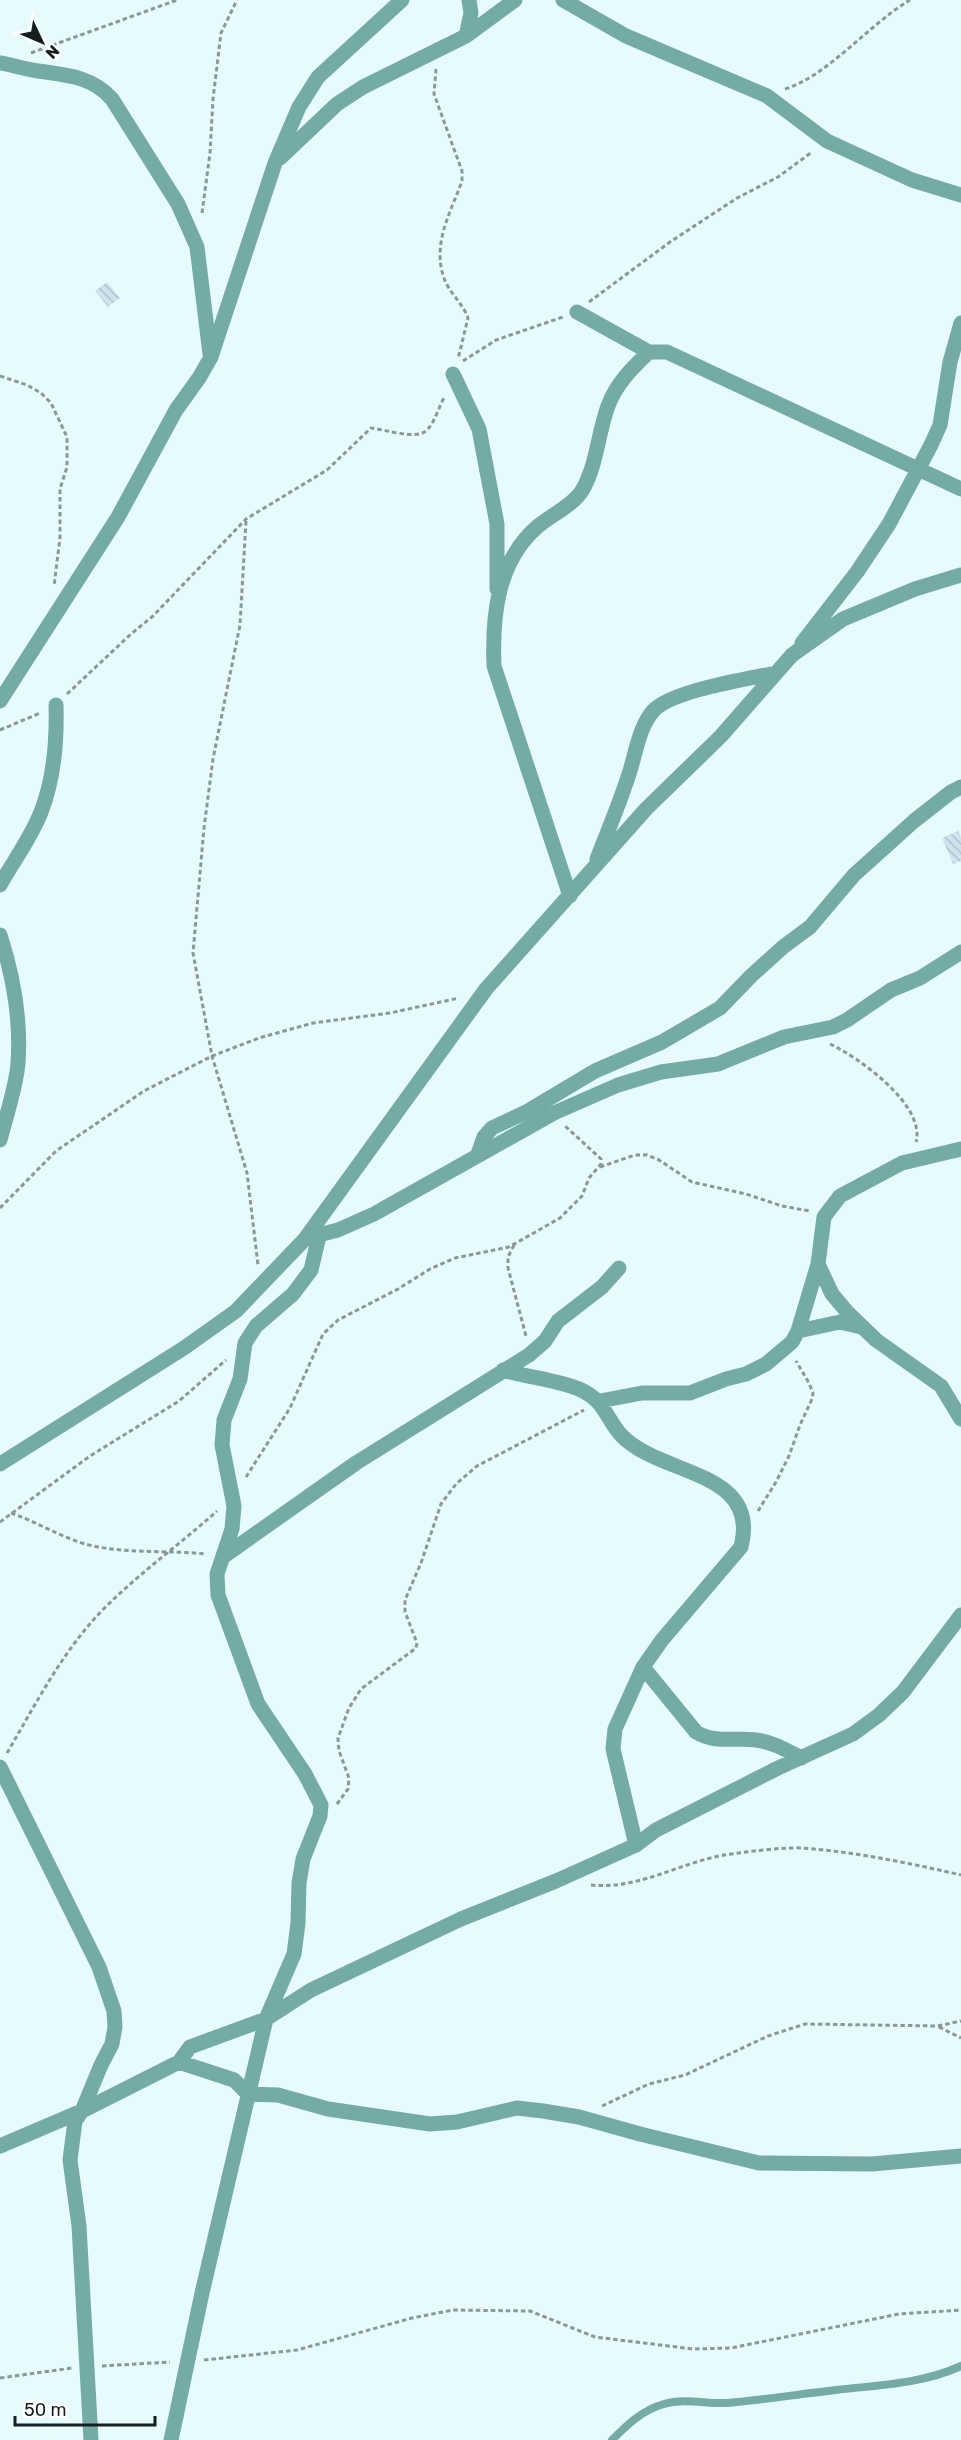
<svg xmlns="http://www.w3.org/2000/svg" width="961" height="2440" viewBox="0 0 961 2440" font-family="Rubik,sans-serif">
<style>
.building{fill:url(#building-back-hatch)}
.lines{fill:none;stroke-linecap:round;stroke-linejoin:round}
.path{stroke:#89989b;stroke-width:3;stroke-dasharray:4.5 3;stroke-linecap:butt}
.lane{stroke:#75aba5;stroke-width:8}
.street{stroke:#75aba5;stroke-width:15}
</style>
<defs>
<pattern id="building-back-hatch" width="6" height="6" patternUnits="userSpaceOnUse" patternTransform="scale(1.5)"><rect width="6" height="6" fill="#cee3ee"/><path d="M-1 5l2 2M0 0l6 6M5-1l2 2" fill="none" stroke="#b0c2cc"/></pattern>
</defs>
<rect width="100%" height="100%" fill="#e7fbff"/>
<!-- building -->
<path class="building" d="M107,282l13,16 -12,9 -13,-16z
M958,831l3,6v24l-8,3 -11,-26z"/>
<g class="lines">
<!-- path -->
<path class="path" d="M31,53l146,-53
M436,69l-2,25 28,77v10c-12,33 -32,66 -16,102 6,12 18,23 22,35l-10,41
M785,89c44,-14 83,-64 125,-89
M202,213l8,-60 3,-54 8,-66 16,-33
M589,302l81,-60 67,-44 41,-21 34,-25
M463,361l33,-21 67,-23
M0,376l27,9 14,8 10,10 16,34v30l-7,22v49l-6,48
M246,521l-6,104 -27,134 -9,69 -11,125 19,103 35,117 11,92
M67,694l64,-60 22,-18 93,-97 81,-49 44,-42c13,1 46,13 56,2 8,-8 12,-24 18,-34
M0,730l40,-17
M830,1044c28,13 96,61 86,98
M600,1167l35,-12h12l12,5 33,22 54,12 36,12 28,5
M0,1208l56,-57 88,-60 68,-35 47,-18 54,-15 77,-10 69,-15
M514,1245l-6,12v11l18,68
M246,1477l44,-69 33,-74 15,-14 60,-31 32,-20 25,-11 54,-11 51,-29 22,-22 7,-18 12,-14v-5l-37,-34
M758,1511l18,-29 13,-26 11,-31 12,-26 1,-6 -4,-10 -13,-22
M11,1513c26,9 51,25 78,32 37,9 78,5 117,9
M0,1522l90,-66 89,-55 47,-41
M7,1753c27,-46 52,-95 88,-135 36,-39 82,-71 122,-107
M337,1804l11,-15 1,-11 -10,-27 -1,-13 11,-30 12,-19 55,-41 1,-5 -12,-31v-12l16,-37 20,-59 15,-20 21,-18 107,-56
M591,1885c47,5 88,-22 133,-30 22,-3 57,-8 78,-7 54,4 107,15 159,27
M939,2027l22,11
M602,2106l47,-22 36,-9 83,-39 37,-12 133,2 23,-5
M204,2360l93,-10 115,-32 41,-8 77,1 65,26 98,12 38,-1 168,-34 62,-4
M102,2366l68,-4
M0,2378l72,-10"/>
<!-- lane -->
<path class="lane" d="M612,2440c15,-15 30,-30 52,-36 20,-6 42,0 63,-1 36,-3 73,-9 109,-13 42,-5 86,-6 125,-24"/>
<!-- street -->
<path class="street" d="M563,0l63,36 141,60 60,45 85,39 49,15
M466,36l5,-23 -2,-13
M0,63c12,2 25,6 38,8 27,4 54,5 74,28l66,105 19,43 13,107
M280,158l57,-54 26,-17 103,-51 49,-36
M577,312l72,40h18l294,137
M453,374l26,55 18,95v65
M802,643l55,-71 32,-48 42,-79 9,-20 10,-63 11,-39
M0,701l118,-184 58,-107 23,-32 12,-21 64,-194 24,-56 19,-30 84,-77
M597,859c11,-28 23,-57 32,-85 7,-21 10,-48 25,-64 20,-20 94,-31 122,-37
M0,885c13,-23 32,-49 41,-73 13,-33 16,-72 15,-107
M570,896l-76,-230c-2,-50 3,-104 43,-139 14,-12 37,-22 46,-38 14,-25 15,-56 25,-83 8,-22 24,-38 41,-54
M0,935c13,40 21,86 18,128 -2,25 -12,53 -18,77
M961,1149l-59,14 -62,33 -16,21 -6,47 14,30 16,19 28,27 65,46 20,33
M478,1154l6,-17 8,-9 36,-17 67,-40 67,-29 58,-34 31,-32 32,-29 27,-20 44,-52 60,-54 37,-29 10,-5
M311,1237l27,-7 36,-16 180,-101 64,-28 43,-13 57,-8 66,-27 49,-10 14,-7 44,-30 29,-12 41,-26
M798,1331l42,-9 21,5
M503,1370c23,7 55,10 76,19 26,11 27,30 43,47 39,40 139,34 119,111l-79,93 -19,27 -28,62 -2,20 23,96
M600,1401l42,-8h48l36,-14 20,-5 20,-10 26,-22 6,-11 20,-67
M0,1464l184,-116 52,-37 69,-72 181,-250 160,-180 75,-73 71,-81 51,-36 72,-30 46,-14
M224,1556l132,-93 173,-108 16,-14 13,-20 44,-34 17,-19
M643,1667l53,65c19,12 40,5 60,8 17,2 30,10 45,18
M0,1767l99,200 15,44 1,16 -3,17 -11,21 -19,46 -7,10 -5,39 9,66 12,214
M179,2062l11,-15 76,-28 45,-29 150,-71 95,-38 80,-36 20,-15 122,-62 75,-34 26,-19 24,-23 58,-77
M0,2146l82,-35 97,-49 55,18 14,14 30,1 50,14 102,15 27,-2 60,-14 26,3 36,6 61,17 119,29 113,1 89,-8
M171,2440l31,-147 64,-274 28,-65 4,-31 1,-40 4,-24 17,-43 1,-11 -16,-31 -47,-70 -40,-109 -1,-21 15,-45 2,-23 -12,-61 2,-25 16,-41 5,-36 11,-17 37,-32 18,-24 8,-34"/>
</g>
<!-- north arrow -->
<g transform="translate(42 42) rotate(134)" stroke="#ffffff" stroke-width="4.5" paint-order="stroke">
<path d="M0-4.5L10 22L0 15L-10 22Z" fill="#151e20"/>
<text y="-9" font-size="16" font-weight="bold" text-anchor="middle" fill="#151e20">N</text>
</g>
<!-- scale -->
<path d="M15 2416v9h140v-9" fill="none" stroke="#151e20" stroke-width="3"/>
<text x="24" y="2416" font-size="18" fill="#151e20" stroke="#ffffff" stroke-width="4.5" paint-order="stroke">50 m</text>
</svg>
